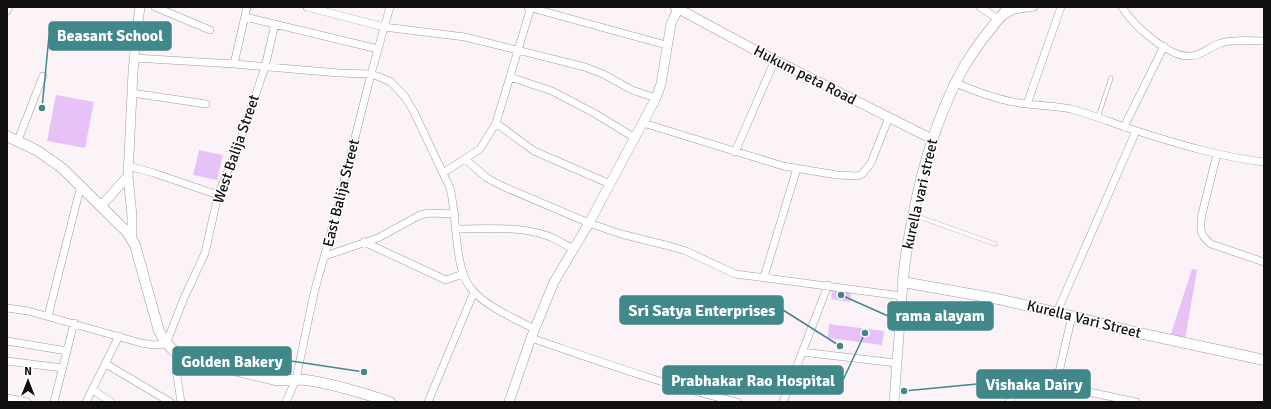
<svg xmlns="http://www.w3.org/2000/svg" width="1271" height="409" viewBox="0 0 1271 409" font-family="Signika,sans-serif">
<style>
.building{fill:#e7c2f9}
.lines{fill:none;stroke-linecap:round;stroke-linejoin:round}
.service-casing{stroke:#a19a9e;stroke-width:4.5}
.minor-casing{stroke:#a19a9e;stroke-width:8}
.tertiary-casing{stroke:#a19a9e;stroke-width:10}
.secondary-casing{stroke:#a19a9e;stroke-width:11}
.service{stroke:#fff;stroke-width:3.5}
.minor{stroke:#fff;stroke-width:7}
.tertiary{stroke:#fff;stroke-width:9}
.secondary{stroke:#fff;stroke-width:10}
.labels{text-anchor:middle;stroke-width:3;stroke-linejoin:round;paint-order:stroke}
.street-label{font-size:15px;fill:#120f11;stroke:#fff}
.leader{fill:none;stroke:#40888a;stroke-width:1.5}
.callout-dot{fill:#40888a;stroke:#fff;stroke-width:1.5}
.callout{fill:#40888a;stroke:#40888a;stroke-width:1.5}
.callout-label{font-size:16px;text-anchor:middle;font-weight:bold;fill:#fff}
</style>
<rect width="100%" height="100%" fill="#fbf3f7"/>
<!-- building -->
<path class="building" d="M56,95l38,7 -9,46 -38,-7z
M199,150l24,5 -6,25 -24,-5z
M1192,269l5,1 -12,69 -15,-2z
M832,289l19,2 -1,11 -19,-3z
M829,324l55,7 -2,14 -54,-7z"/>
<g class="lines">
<defs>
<path id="service" d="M1098,117l13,-39
M914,215l81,29"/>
<path id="minor" d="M155,7l55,23
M307,7l77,20 81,10 120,30 18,7 29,16 24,8
M528,7l138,38
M980,7l18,12 16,-9 20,-3
M1122,7c10,17 47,51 68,49 12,0 20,-10 31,-13 13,-4 30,-2 43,-2
M7,11l2,-4
M245,17l133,32
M134,58l100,6 105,9 32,1 11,4 9,4 14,15 9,15 36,76c7,26 4,79 20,99 15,20 43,30 64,42
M234,64l13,-57
M510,77l42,14 42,22 41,25
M956,83c23,10 47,19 72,21 15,2 29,2 43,5 22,6 44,15 66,22 41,13 84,26 127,31
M132,93l74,11
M1027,104l34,-97
M496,123l38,28 76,33
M643,123l140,43 54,9 20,1 5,-2 9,-11 18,-46
M1124,127l40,-81
M18,140l25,-64
M735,152l40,-92
M1217,154l-15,60c-2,14 -3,21 9,30l53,18
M466,160l21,18 15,8 87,37 32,11 48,12 17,5 49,23 167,22
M128,166l26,7 64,22
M443,173l37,-24 16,-26 35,-116
M456,229c32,0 69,-4 99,10 6,3 12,7 19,10
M364,242l82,38 17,-6
M325,256l53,-18 42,-23 9,-2 26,1
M764,277l33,-109
M7,308l21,3 113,32 13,2 12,-1 18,-46 21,-45 13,-58 22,-54 25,-74 10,-43
M1057,312l79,-181
M48,316l33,-131
M531,338c68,23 136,48 206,64
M7,341l60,10
M802,352l94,11
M176,353v17l5,32
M7,361l56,7
M106,364l64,38
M1056,385l80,17
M93,390l18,12
M7,398l20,4
M54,402l20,-79
M86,402l33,-66
M286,402l10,-23 18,-86 19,-68 38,-151 19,-67
M428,402l46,-110
M783,402l45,-117
M1009,402c1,-2 3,-6 5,-8 10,-10 31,5 42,-9l16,-69"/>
<path id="tertiary" d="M675,7l78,42 179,90
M101,206l27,-30
M132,239v-23l-4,-40 5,-104 4,-42 3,-23
M509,402l22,-64 23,-56 35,-59 67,-125 5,-14 10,-60 8,-17
M894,402l9,-120"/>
<path id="secondary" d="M1009,7c-16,18 -32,38 -44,58 -28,49 -43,102 -53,157 -4,20 -8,40 -9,60l95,17 74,17 67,17 125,27
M7,136l31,15 24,17 65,64 8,13 24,86 4,7 8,10 5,5 9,5 90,22c10,1 21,-1 31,0 29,4 57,13 84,22"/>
</defs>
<!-- service casing -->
<use href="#service" class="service-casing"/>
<!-- minor casing -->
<use href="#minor" class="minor-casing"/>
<!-- tertiary casing -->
<use href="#tertiary" class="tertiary-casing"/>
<!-- secondary casing -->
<use href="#secondary" class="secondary-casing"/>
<!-- service -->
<use href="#service" class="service"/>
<!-- minor -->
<use href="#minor" class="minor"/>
<!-- tertiary -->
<use href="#tertiary" class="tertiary"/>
<!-- secondary -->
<use href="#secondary" class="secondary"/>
</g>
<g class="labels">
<!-- street labels -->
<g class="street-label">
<text transform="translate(805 75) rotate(27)" y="5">Hukum peta Road</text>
<text transform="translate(236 149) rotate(-71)" y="5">West Balija Street</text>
<text transform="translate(341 193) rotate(-76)" y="5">East Balija Street</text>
<text transform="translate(920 194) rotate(-77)" y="5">kurella vari street</text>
<text transform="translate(1084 319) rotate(14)" y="5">Kurella Vari Street</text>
</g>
</g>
<!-- callouts -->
<path class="leader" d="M42 108L49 36M840 346L783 310M841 295L888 316M364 372L291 361M865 333L843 380M904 391L977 384"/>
<g class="callout-dot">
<circle cx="42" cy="108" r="4"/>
<circle cx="840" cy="346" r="4"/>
<circle cx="841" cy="295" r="4"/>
<circle cx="364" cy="372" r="4"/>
<circle cx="865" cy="333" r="4"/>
<circle cx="904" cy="391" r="4"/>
</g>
<g class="callout">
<rect x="49" y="22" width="122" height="28" rx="4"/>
<rect x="620" y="296" width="163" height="28" rx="4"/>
<rect x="888" y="302" width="105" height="28" rx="4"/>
<rect x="173" y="347" width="118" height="28" rx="4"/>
<rect x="663" y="366" width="180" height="28" rx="4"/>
<rect x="977" y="370" width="113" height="28" rx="4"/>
</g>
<g class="callout-label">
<text x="110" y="41">Beasant School</text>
<text x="702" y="316">Sri Satya Enterprises</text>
<text x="940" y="321">rama alayam</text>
<text x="232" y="367">Golden Bakery</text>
<text x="753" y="386">Prabhakar Rao Hospital</text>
<text x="1034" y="390">Vishaka Dairy</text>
</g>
<!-- border -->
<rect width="1271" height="409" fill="none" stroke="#120f11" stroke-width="16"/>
<!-- north arrow -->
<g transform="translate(28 381)" stroke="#ffffff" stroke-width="3" paint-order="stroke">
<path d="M0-3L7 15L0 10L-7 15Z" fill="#120f11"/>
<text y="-6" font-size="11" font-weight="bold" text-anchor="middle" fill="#120f11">N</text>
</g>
</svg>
